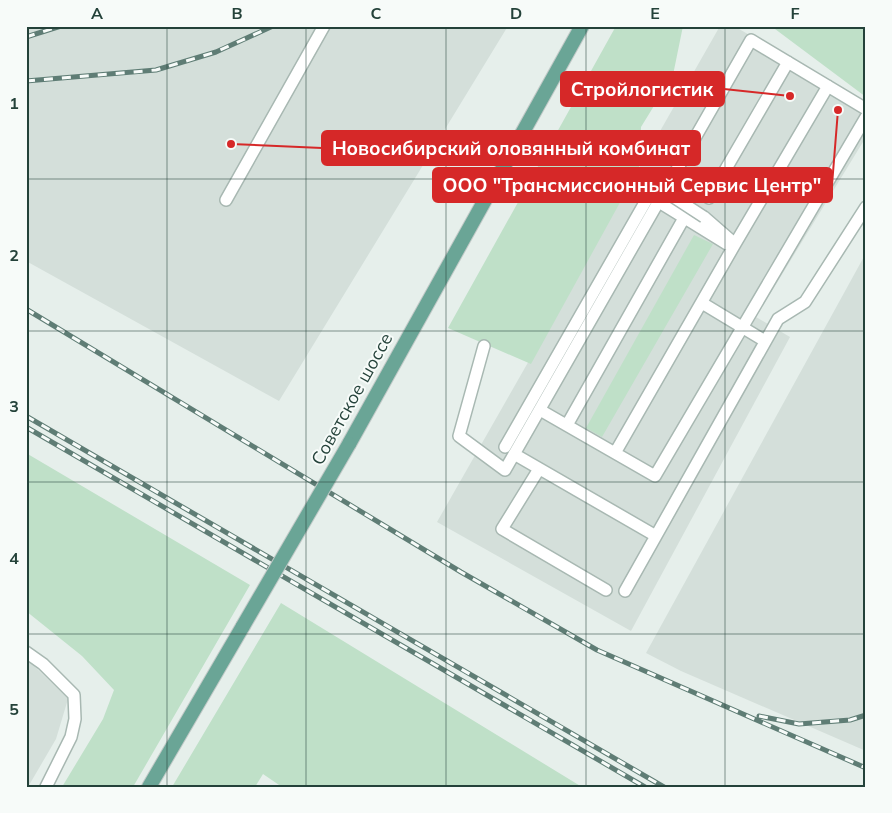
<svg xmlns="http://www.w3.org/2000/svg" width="892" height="813" viewBox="0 0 892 813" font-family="Mulish,sans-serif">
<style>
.built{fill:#d4dfda}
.green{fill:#bfe0c8}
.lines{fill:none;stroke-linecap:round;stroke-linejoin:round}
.minor-casing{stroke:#a8b8b2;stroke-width:14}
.major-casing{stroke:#c2cac8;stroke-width:16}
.minor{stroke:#fff;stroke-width:11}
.major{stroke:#6aa596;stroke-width:14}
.rail-casing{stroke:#5f7d75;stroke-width:5}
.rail{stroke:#f7fbf9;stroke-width:3;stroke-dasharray:9;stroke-linecap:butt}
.minor-bridge-casing{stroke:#a8b8b2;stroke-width:14;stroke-linecap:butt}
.major-bridge-casing{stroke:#c2cac8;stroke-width:16;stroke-linecap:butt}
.minor-bridge{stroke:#fff;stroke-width:11}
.major-bridge{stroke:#6aa596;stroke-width:14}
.grid{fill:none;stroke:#24423a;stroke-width:1;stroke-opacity:0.55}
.labels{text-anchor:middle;stroke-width:4;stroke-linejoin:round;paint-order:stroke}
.street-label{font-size:18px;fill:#24423a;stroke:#f7fbf9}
.leader{fill:none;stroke:#d62828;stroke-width:2}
.callout-dot{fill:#d62828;stroke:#f7fbf9;stroke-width:2}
.callout{fill:#d62828;stroke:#d62828;stroke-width:2}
.callout-label{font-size:19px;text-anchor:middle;font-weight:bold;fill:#fff}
.neatline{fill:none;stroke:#24423a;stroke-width:2}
.grid-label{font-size:16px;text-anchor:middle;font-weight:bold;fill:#24423a}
</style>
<rect width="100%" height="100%" fill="#e6efeb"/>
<!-- built -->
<path class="built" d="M26,26h482l-229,375 -253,-140z
M720,26h14l132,77v34l-110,180 34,20 -159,294 -194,-109z
M866,253v498l-185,-80 -35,-18z
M26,658l42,41 -12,40 -28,48h-2z"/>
<!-- green -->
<path class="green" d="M616,26h67l-10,49 -32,52 -2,41 -108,196 -83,-36z
M771,26h95v71z
M694,235l19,9 -111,193 -16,-9z
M26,453l224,132 -117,202h-71l41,-68 11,-29 -32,-34 -56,-45z
M281,603l301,184h-300l-19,-13 -8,13h-83z"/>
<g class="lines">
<defs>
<path id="minor" d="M673,176l36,22 79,-136
M226,200l98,-174
M659,202l68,42h8l-31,-27
M702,303l63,38
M484,346l-25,90 46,34 246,-430 115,69
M540,410l115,66 211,-359
M567,425l117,-207
M505,447l150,-262
M615,453l120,-209 93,-158
M514,454l142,82
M539,469l-37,60 104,61
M625,591l153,-272 27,-17 61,-95
M26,652l17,12 31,31 1,24 -4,18 -25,50"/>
<path id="major" d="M349,444l233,-418
M149,787l94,-161"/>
</defs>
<!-- minor casing -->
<use href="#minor" class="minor-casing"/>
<!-- major casing -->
<use href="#major" class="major-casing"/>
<!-- minor -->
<use href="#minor" class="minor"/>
<!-- major -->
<use href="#major" class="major"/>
<defs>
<path id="rail" d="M26,37l35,-11
M26,81l130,-11 60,-18 57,-26
M26,309l435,263 136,78 269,118
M26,416l638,371
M26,427l619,360
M759,716l40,8 51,-4 16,-5"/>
</defs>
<!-- rail casing -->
<use href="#rail" class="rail-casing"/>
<!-- rail -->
<use href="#rail" class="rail"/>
<defs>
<path id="minor-bridge" d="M655,185l49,32"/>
<path id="major-bridge" d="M243,626l106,-182"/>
</defs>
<!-- minor-bridge casing -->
<use href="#minor-bridge" class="minor-bridge-casing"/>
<!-- major-bridge casing -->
<use href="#major-bridge" class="major-bridge-casing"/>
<!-- minor-bridge -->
<use href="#minor-bridge" class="minor-bridge"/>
<!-- major-bridge -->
<use href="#major-bridge" class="major-bridge"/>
</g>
<!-- grid -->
<path class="grid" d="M167,26v761M306,26v761M446,26v761M586,26v761M725,26v761M26,179h840M26,331h840M26,482h840M26,634h840"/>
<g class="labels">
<!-- street labels -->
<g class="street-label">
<text transform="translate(352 399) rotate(-61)" y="6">Советское шоссе</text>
</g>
</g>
<!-- callouts -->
<path class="leader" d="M790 96L724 89M231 144L322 148M838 110L832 185"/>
<g class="callout-dot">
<circle cx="790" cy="96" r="5"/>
<circle cx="231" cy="144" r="5"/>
<circle cx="838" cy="110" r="5"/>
</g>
<g class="callout">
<rect x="561" y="72" width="163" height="34" rx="5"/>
<rect x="322" y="131" width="378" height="34" rx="5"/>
<rect x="433" y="168" width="399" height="34" rx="5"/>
</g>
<g class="callout-label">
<text x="642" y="96">Стройлогистик</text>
<text x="511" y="155">Новосибирский оловянный комбинат</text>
<text x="632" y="192">ООО "Трансмиссионный Сервис Центр"</text>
</g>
<!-- border -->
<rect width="892" height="813" fill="none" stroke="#f7fbf9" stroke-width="55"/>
<rect x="28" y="28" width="836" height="758" class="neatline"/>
<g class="grid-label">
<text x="97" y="19">A</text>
<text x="237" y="19">B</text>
<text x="376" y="19">C</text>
<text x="516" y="19">D</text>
<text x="655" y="19">E</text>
<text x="795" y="19">F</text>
<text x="14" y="109">1</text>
<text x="14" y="261">2</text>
<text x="14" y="412">3</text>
<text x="14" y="564">4</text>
<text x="14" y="715">5</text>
</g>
</svg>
